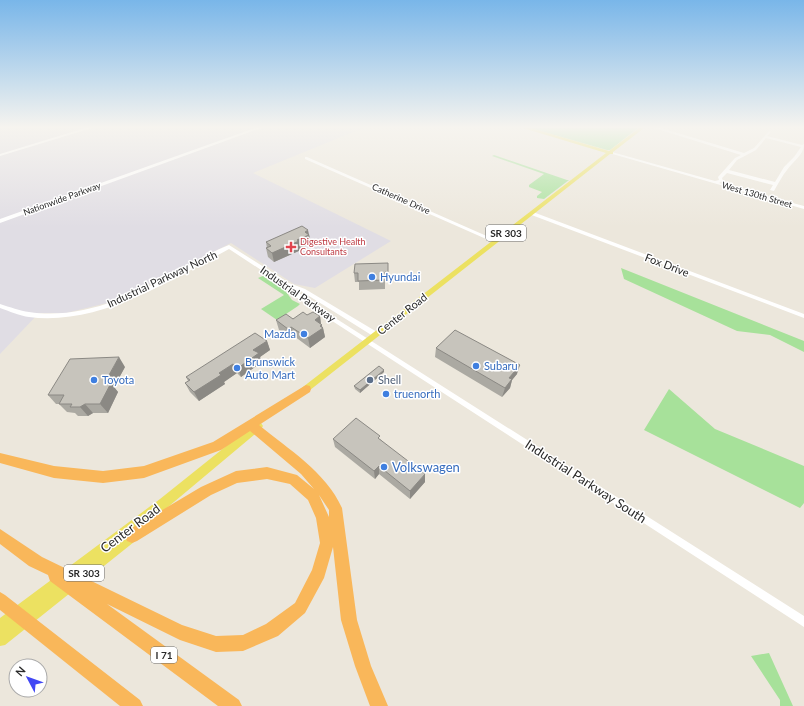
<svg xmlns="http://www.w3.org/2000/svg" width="804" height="706" viewBox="0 0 804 706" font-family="Lato,sans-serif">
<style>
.industrial{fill:#e0dde4}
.green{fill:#a7e19a}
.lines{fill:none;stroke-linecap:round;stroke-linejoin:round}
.minor{fill:#fff;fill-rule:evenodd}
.major{fill:#ece161;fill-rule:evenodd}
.highway{fill:#f9b75a;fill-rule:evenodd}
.wall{fill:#aba9a2}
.shaded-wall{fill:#8b8984}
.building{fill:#c7c4bc;stroke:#8b8984}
.health-dot{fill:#e0444e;stroke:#fff;stroke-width:1.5}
.shop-dot{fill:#3f7fe0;stroke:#fff;stroke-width:1.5}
.service-dot{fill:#5c6f8a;stroke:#fff;stroke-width:1.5}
.labels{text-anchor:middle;stroke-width:3;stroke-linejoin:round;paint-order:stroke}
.far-street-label{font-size:9px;fill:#2a2a2a;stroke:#fff}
.far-health-label{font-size:9px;fill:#be3a42;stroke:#fff;text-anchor:start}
.shield{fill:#fff;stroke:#6a6a6a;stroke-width:1}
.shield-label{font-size:10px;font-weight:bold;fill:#2a2a2a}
.street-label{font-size:11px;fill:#2a2a2a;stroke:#fff}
.shop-label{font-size:11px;fill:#366cbe;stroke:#fff;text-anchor:start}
.service-label{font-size:11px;fill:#4e5e75;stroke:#fff;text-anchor:start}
.near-shop-label{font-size:13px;fill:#366cbe;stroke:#fff;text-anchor:start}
.near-street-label{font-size:13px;fill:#2a2a2a;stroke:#fff}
</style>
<rect width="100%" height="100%" fill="#ece7dc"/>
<!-- industrial -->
<path class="industrial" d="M0,128h363l-110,45 138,68 -76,47 -21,-4 -63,-41 -101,51 -23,9 -41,10h-27l-39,41z"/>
<!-- green -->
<path class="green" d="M530,128h108l-28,22h-3z
M494,155l73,25h2l-25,19 -7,-1v-2l5,-4 -13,-5v-2l15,-11 -52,-18z
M621,268l183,73v11l-34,-17 -33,-4 -113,-52z
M263,276l21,13 8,11 8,4 -2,2 -21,14 -16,-11 23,-14 -26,-17z
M669,389l46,40 89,37v37l-4,5 -156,-78z
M769,653l24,53h-13v-6l-29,-44z"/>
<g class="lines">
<!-- minor -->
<path class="minor" d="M85,128h7l-92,28v-2z
M255,128h6l-261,95v-4z
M654,128h7l83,25 10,-5 15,-17 2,1 -4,4 35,9 2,-1c0,11 -11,17 -17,26 -5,6 -9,14 -13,21l-4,-1 3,-5 -46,-12 -5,5 1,3 -4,2 85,23v3l-195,-56 3,-1 103,29 4,-1 -1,-3 17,-19 6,-3zM766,138l35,9 -7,10 -10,10 -9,15 -46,-12 8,-10 19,-10z
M305,157h2l191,84 -1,1h-4l-188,-83z
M529,212h4l271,102v4l-275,-104z
M229,245l60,38 16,6 72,43 1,2 -1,2h-4l-72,-45 -7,-2 16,13 494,314v11l-498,-323 -13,-9 -9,-10 -55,-36c-59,32 -130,77 -200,68 -9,-1 -20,-6 -29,-9v-4c10,3 20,7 29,8 52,8 104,-16 148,-40 16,-8 36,-21 52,-27z"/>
<!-- major -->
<path class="major" d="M531,128l78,23 30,-23h5l-31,24v2h-3l-305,240 -3,1 -3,-1 -1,-2 1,-2 307,-237 -83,-25z
M258,422l3,1 2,3 -2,3 -93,78 -30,23 3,4 -2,4 -134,107 -5,1v-28l160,-119 95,-76z"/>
<!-- highway -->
<path class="highway" d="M306,385l4,1 1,3 -1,3 -51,33c29,24 67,47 83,83l15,112 14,46 17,40h-18l-15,-40 -14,-46 -8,-73 -9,31 -19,35 -27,23 -35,15 -27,1 -36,-12 -73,-36 132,96 3,6h-24l-168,-125 -2,-6 -19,-9 -29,-22v-15l42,28 140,68 34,11 27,-1 23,-11 29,-21 17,-33 8,-27 -4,-25 -8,-18 -18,-16 -23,-5 -30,4 -26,12 -74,46 -5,2 -5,-2 -2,-5 2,-5 74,-44 35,-16 31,-4 30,8 17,14 -13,-15 -51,-43 -29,19 -77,28 -41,5 -49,-5 -54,-15v-10l54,13 49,5 41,-5 69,-24zM319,495l10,15v7z
M0,592l5,3 135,105 3,6h-23l-120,-96z"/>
</g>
<!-- wall -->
<path class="wall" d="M309,234l2,10 -11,4 1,2 -27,12 -6,-5 -2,-9h1l-1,-6z
M388,263v18l-3,1v7l-26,1v-8h-4l-1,-9z
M320,316l1,8 2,4 2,9 -15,11 -16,-12 -3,2 -12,-8 -3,-10z
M267,341l3,9 -10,7 2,5 -21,15 -4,-4 -13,9 1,2 -26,17 -9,-9 -5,-9 3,-2 -2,-4z
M436,348l81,26 -5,6 -2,8 -8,9 -67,-40z
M125,367l-11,20 4,5 -10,21h-15l-5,3h-10l-3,-3 -8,-1 -8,-8h-3l-8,-9z
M384,372l-24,21 -5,-4 -1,-3z
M333,439h47l45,43 -15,17 -31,-25 -4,5 -40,-32z"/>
<!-- shaded-wall -->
<path class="shaded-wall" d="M308,230l3,14 -11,4 1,2 -27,12 -2,-9 25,-13 8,-8z
M320,316l1,9h1v3h1l2,9 -15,11 -2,-10 7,-18z
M291,327l3,9 -3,2 -3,-9z
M267,341l3,9 -10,7 2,5 -21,15 -3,-9 15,-18z
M119,357l6,10 -11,20 4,5 -10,21 -8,-9 4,-20z
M233,364l4,9 -13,9 1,2 -26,17 -5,-9 25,-19z
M520,365l-3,9 -5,6 -2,8 -8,9 3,-9 4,-10z
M384,370v2l-24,21v-3z
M85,404l8,9 -5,3 -8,-9z
M379,466v8l-4,5 -1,-8z
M425,474v8l-15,17v-8z"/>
<!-- building -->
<path class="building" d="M302,226l6,4 -3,2 4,3 -12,5 2,1 -27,12 -6,-5 5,-2 -5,-4z
M388,263v9h-3v8l-27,1v-8h-4l1,-9z
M303,312l4,3 6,-3 7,4 -5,4 7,5 -2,1 3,2 -15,10 -17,-11 -3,2 -12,-9 10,-6 7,5z
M455,330l65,35 -11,13 3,1 -7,9 -69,-40z
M255,333l12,8 -14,9 6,3 -21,15 -5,-4 -14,9 2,2 -27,17 -9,-9 5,-3 -4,-3z
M119,357l-15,27 7,-1 -11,21h-15l-5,3h-10l2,-3h-13l5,-9h-16l22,-36z
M379,366l5,4 -24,20 -6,-4z
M356,418l24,18 -2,2 47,36 -15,17 -31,-25 -5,5 -41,-32z"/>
<!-- sky -->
<linearGradient id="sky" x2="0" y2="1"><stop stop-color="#79b6e9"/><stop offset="0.56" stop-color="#f6f4ef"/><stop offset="1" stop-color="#f6f4ef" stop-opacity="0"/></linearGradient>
<rect width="804" height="227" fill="url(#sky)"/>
<!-- markers -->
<path class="health-dot" d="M289 241h4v4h4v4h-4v4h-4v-4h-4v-4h4z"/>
<g class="shop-dot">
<circle cx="372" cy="277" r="4"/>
<circle cx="304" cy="334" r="4"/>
<circle cx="476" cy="366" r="4"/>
<circle cx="237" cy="368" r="4"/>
<circle cx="94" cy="380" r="4"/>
<circle cx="386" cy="394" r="4"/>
<circle cx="384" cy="467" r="4"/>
</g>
<circle class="service-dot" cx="370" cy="380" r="4"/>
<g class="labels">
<!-- far-street labels -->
<g class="far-street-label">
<text transform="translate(757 195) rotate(16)" y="3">West 130th Street</text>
<text transform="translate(62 199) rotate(-20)" y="3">Nationwide Parkway</text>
<text transform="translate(401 199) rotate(24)" y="3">Catherine Drive</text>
</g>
<!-- far-health labels -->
<g class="far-health-label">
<text x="300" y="245">Digestive Health<tspan x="300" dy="10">Consultants</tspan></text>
</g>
<!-- shield labels -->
<g class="shield">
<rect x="486" y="225" width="40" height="16" rx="3"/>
<rect x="64" y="565" width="40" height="16" rx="3"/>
<rect x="151" y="647" width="26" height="16" rx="3"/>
</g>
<g class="shield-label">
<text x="506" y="237">SR 303</text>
<text x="84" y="577">SR 303</text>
<text x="164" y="659">I 71</text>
</g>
<!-- street labels -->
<g class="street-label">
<text transform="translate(667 265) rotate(21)" y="4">Fox Drive</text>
<text transform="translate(162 279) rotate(-25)" y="4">Industrial Parkway North</text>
<text transform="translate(298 294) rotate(35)" y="4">Industrial Parkway</text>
<text transform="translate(402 314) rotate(-38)" y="4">Center Road</text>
</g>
<!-- shop labels -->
<g class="shop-label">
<text x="380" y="281">Hyundai</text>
<text x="296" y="338" text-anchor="end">Mazda</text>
<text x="245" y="366">Brunswick<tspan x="245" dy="13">Auto Mart</tspan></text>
<text x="484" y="370">Subaru</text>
<text x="102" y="384">Toyota</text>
<text x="394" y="398">truenorth</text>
</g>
<!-- service labels -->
<g class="service-label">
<text x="378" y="384">Shell</text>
</g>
<!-- near-shop labels -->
<g class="near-shop-label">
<text x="392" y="472">Volkswagen</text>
</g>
<!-- near-street labels -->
<g class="near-street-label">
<text transform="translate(586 481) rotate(33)" y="5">Industrial Parkway South</text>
<text transform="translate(130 528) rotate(-37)" y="5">Center Road</text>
</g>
</g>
<!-- north arrow -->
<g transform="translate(28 678) rotate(311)"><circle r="19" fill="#ffffff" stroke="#aaaaaa"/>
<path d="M0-3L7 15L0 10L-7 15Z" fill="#4147f4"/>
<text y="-6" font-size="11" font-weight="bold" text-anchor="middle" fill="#2a2a2a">N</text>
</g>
</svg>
